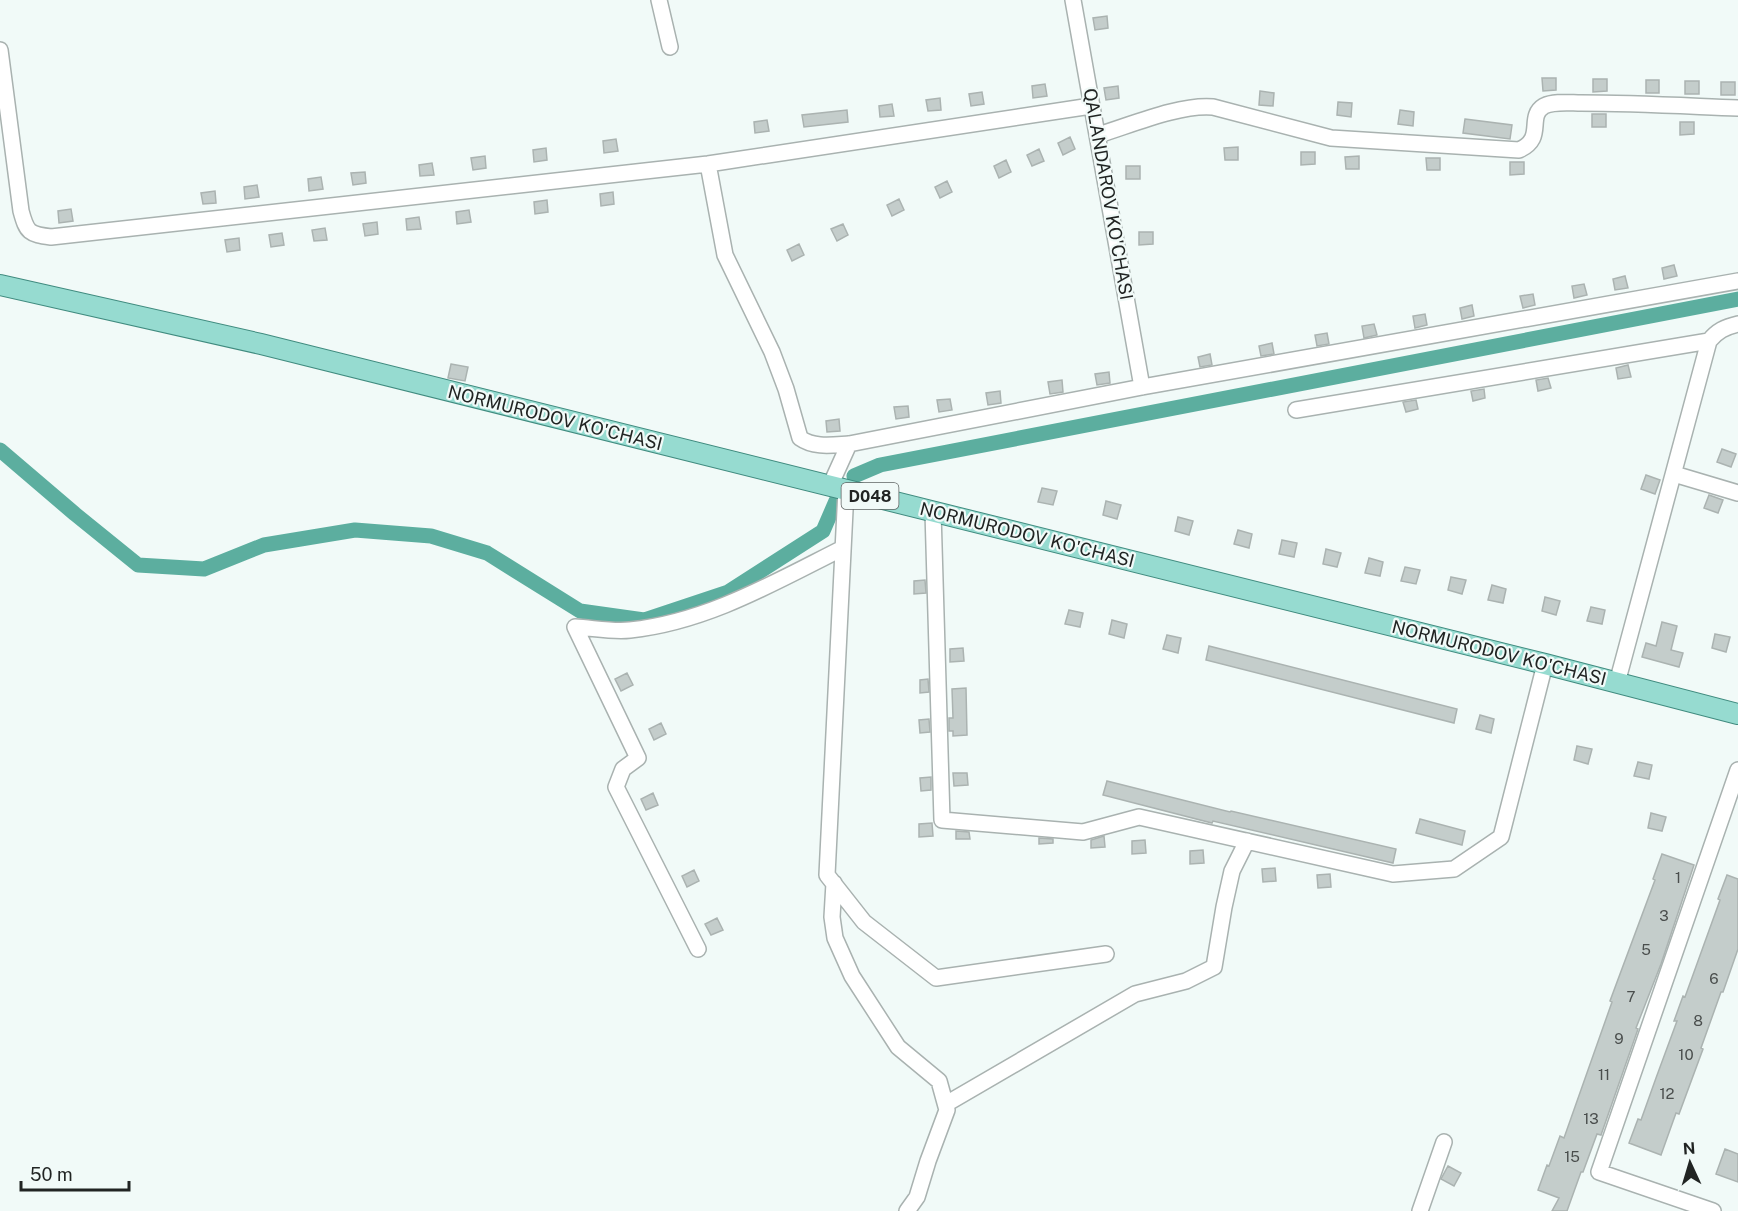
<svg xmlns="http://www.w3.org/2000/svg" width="1738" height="1211" viewBox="0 0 1738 1211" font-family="'Public Sans',sans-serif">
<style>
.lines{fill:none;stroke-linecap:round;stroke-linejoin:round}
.canal{stroke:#5cae9f;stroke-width:15}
.building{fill:#c4cdcb;stroke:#abb3b1;stroke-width:1.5}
.minor-casing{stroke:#a9b2b0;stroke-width:18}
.major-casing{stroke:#408b7f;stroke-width:22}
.minor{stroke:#fff;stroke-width:15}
.major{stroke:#96dbd0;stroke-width:20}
.labels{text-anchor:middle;stroke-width:4.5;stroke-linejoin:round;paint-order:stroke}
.number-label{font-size:15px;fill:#4a4e4d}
.shield{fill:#f1faf8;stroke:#5f6463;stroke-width:1.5}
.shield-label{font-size:16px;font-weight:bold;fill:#212423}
.street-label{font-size:18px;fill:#212423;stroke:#f1faf8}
</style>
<rect width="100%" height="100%" fill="#f1faf8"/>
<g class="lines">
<!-- canal -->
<path class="canal" d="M0,450l75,64 63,51 66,4 60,-24 91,-15 76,6 56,17 93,58 64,9 84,-28 95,-61 13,-30
M854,476l26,-11 858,-166"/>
</g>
<!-- building -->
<path class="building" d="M1107,16l1,12 -13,2 -2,-12z
M1542,78h14v12l-13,1z
M1593,79h14v12l-14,1z
M1646,80h13v13h-13z
M1685,81h14v13h-14z
M1721,82h14v13h-14z
M1045,84l2,12 -14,2 -1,-12z
M1118,86l1,12 -13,2 -2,-12z
M1260,91l14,2 -1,13 -14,-1z
M982,92l2,12 -13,2 -2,-12z
M940,98l1,12 -13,1 -2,-11z
M1338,102l14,1 -1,14 -14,-2z
M892,104l2,12 -14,1 -1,-11z
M847,110l1,12 -44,5 -2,-12z
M1400,110l14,2 -1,14 -15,-2z
M1592,114h14v13h-14z
M1465,119l47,6 -2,14 -47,-6z
M767,120l2,11 -14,2 -1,-11z
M1680,122h14v12l-14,1z
M1070,137l5,12 -12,6 -5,-12z
M616,139l2,12 -14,2 -1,-12z
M1238,147v13h-13l-1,-12z
M546,148l1,12 -13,2 -1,-12z
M1039,149l5,12 -12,5 -5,-11z
M1301,152h14v12l-14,1z
M485,156l1,12 -13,2 -2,-12z
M1359,156v13h-13l-1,-12z
M1426,158h14v12h-13z
M1006,160l5,12 -12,6 -5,-12z
M1510,162h14v12l-14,1z
M432,163l2,12 -14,1 -1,-11z
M1126,166h14v13h-14z
M365,172l1,11 -13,2 -2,-12z
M321,177l2,12 -14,2 -1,-12z
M947,181l5,11 -12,6 -5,-11z
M257,185l2,12 -14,2 -1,-12z
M215,191l1,12 -13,1 -2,-11z
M613,192l1,12 -13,2 -1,-12z
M899,199l5,11 -12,6 -5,-11z
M547,200l1,12 -13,2 -1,-12z
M71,209l2,12 -14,2 -1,-12z
M469,210l2,12 -14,2 -1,-12z
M419,217l2,12 -14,1 -1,-11z
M377,222l1,12 -13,2 -2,-12z
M843,224l5,11 -11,6 -6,-12z
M325,228l2,12 -13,1 -2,-11z
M1139,232h14v12l-14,1z
M282,233l2,12 -13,2 -2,-12z
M239,238l1,12 -13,2 -2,-12z
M799,244l5,11 -12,6 -5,-11z
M1674,265l3,11 -13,3 -2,-11z
M1625,276l3,12 -13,2 -2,-11z
M1584,284l3,11 -13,3 -2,-12z
M1533,294l2,11 -12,3 -3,-12z
M1472,305l2,11 -12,3 -2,-11z
M1425,314l2,11 -12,3 -2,-12z
M1374,324l3,11 -13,3 -2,-12z
M1327,333l2,11 -12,2 -2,-11z
M1272,343l2,11 -13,2 -2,-10z
M1210,354l2,11 -12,2 -2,-10z
M451,364l17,3 -3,14 -17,-3z
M1628,365l3,12 -13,2 -2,-11z
M1109,372l1,11 -13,2 -2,-11z
M1548,378l3,10 -13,3 -2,-11z
M1062,380l1,12 -13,2 -2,-12z
M1484,389l1,9 -12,3 -2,-10z
M1000,391l1,12 -13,2 -2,-12z
M950,399l2,11 -13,2 -2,-12z
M1416,400l2,9 -12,3 -3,-10z
M908,406l1,11 -13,2 -2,-12z
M839,419l1,12 -13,1 -1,-11z
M1722,449l14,5 -5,13 -14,-5z
M1646,475l14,5 -5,14 -14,-5z
M1042,488l15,3 -4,14 -15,-3z
M1709,495l14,5 -5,13 -14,-5z
M1106,501l15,4 -4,14 -14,-4z
M1178,517l15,4 -4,14 -14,-4z
M1238,530l14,4 -3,14 -15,-4z
M1282,540l15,3 -3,14 -15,-3z
M1326,549l15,4 -4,14 -14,-3z
M1369,558l14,4 -3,14 -15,-3z
M1405,567l15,3 -4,14 -15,-3z
M1451,577l15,3 -4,14 -14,-4z
M925,580l1,13 -12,1v-13z
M1492,585l14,4 -3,14 -15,-3z
M1545,597l15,4 -4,14 -14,-4z
M1591,607l14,3 -3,14 -15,-3z
M1069,610l14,3 -3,14 -15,-3z
M1112,620l15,4 -3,14 -15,-4z
M1662,622l15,4 -6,24 12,3 -4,14 -37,-10 4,-14 10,3z
M1715,634l15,3 -4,15 -14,-4z
M1167,635l14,3 -3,15 -15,-4z
M1209,646l248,63 -3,14 -248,-63z
M963,648l1,13 -14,1v-13z
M627,673l6,12 -12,6 -6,-12z
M928,679l1,13 -9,1v-13z
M966,688l1,47 -14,1v-5h-4v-13h4l-1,-29z
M1480,715l14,4 -3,14 -15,-4z
M929,719l1,13 -10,1 -1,-13z
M661,723l5,11 -12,6 -5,-11z
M1577,746l15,3 -4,15 -14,-4z
M1638,762l14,3 -3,14 -15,-3z
M953,773h14l1,12 -14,1z
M931,777v13l-10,1 -1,-13z
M1107,781l123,31 1,-1 165,38 -3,14 -180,-42 -1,2 -109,-28z
M653,793l5,12 -12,5 -5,-11z
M1651,813l15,4 -4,14 -14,-3z
M1420,819l45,12 -3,14 -46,-12z
M932,823l1,13 -14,1v-13z
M956,831l13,1 1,7h-14z
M1104,836l1,11 -14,1v-8z
M1039,838l14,1v4l-14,1z
M1145,840l1,13 -14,1v-13z
M1203,850l1,13 -14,1v-13z
M1662,854l32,11 -33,99 -25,64 2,1 -37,106 -4,-1 -14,38h-2l-14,39h-15l7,-13 -21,-8 9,-25 2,1 11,-30 4,2 48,-136 -2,-1 45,-121 -2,-1z
M1275,868l1,13 -13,1 -1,-13z
M694,870l5,11 -12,6 -5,-11z
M1330,874l1,13 -13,1 -1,-13z
M1727,875l11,4v70l-15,43h-2l-20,56 2,1 -24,65 -3,-1 -15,42 -32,-12 9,-24 3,1 15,-42 21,-57h-3l9,-25 2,1 35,-97 -2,-1z
M717,918l6,12 -12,5 -6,-11z
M1725,1149l13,5v28l-22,-8z
M1448,1166l13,7 -7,13 -13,-7z"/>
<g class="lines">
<defs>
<path id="minor" d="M659,0l11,47
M1073,0l69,387
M0,50l21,161c6,22 8,23 30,26l657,-73 383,-58
M1098,135c33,-10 82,-31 115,-28l118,31 188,12c27,-12 7,-33 25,-44 10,-5 26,-3 37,-3 52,0 105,3 157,5
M708,164l17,91 47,97 14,37 14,49c14,10 32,7 49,6l293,-57 596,-106
M1296,410l413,-69
M1674,474l64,19
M830,486l19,-42
M846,490l-19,385 37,47 72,56 170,-24
M933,512l9,308 141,12 56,-15 254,57 61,-5 47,-32 44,-173
M1617,683l92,-342c8,-10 16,-14 29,-17
M834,883l-2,34 3,21 17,38 46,71 41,34 8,29 -19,51 -11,36 -10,14
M698,949l-82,-162 7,-18 15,-11 -63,-131c18,1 38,5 55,3 77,-8 145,-48 213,-82
M946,1104l189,-110 51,-13 28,-14 10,-60 8,-36 15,-30
M1420,1211l24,-69
M1713,1211l-114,-39 139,-402"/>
<path id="major" d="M0,285l261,59 1284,320 193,50"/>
</defs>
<!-- minor casing -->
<use href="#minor" class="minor-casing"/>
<!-- major casing -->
<use href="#major" class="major-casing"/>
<!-- minor -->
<use href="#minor" class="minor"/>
<!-- major -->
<use href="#major" class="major"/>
</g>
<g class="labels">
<!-- number labels -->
<g class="number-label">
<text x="1678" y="883">1</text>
<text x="1664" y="921">3</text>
<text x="1646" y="955">5</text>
<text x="1714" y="984">6</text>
<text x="1631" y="1002">7</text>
<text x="1698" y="1026">8</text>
<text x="1619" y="1044">9</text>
<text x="1686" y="1060">10</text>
<text x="1604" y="1080">11</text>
<text x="1667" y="1099">12</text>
<text x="1591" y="1124">13</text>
<text x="1572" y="1162">15</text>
</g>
<!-- shield labels -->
<rect class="shield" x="841.5" y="483" width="57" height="26" rx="4.5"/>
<g class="shield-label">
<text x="870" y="502">D048</text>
</g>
<!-- street labels -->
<g class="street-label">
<text transform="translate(1108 194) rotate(80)" y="6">QALANDAROV KO'CHASI</text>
<text transform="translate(555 418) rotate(14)" y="6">NORMURODOV KO'CHASI</text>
<text transform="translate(1027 535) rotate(14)" y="6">NORMURODOV KO'CHASI</text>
<text transform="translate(1499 653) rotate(14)" y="6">NORMURODOV KO'CHASI</text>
</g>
</g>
<!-- north arrow -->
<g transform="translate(1690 1163) rotate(356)" stroke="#f1faf8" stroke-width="4.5" paint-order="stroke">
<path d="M0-4.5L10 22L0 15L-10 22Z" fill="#212423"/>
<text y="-9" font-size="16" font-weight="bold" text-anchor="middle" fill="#212423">N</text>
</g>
<!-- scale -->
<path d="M21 1181v9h108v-9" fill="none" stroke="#212423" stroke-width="3"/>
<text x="30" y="1181" font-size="18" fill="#212423" stroke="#f1faf8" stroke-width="4.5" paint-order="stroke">50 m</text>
</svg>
